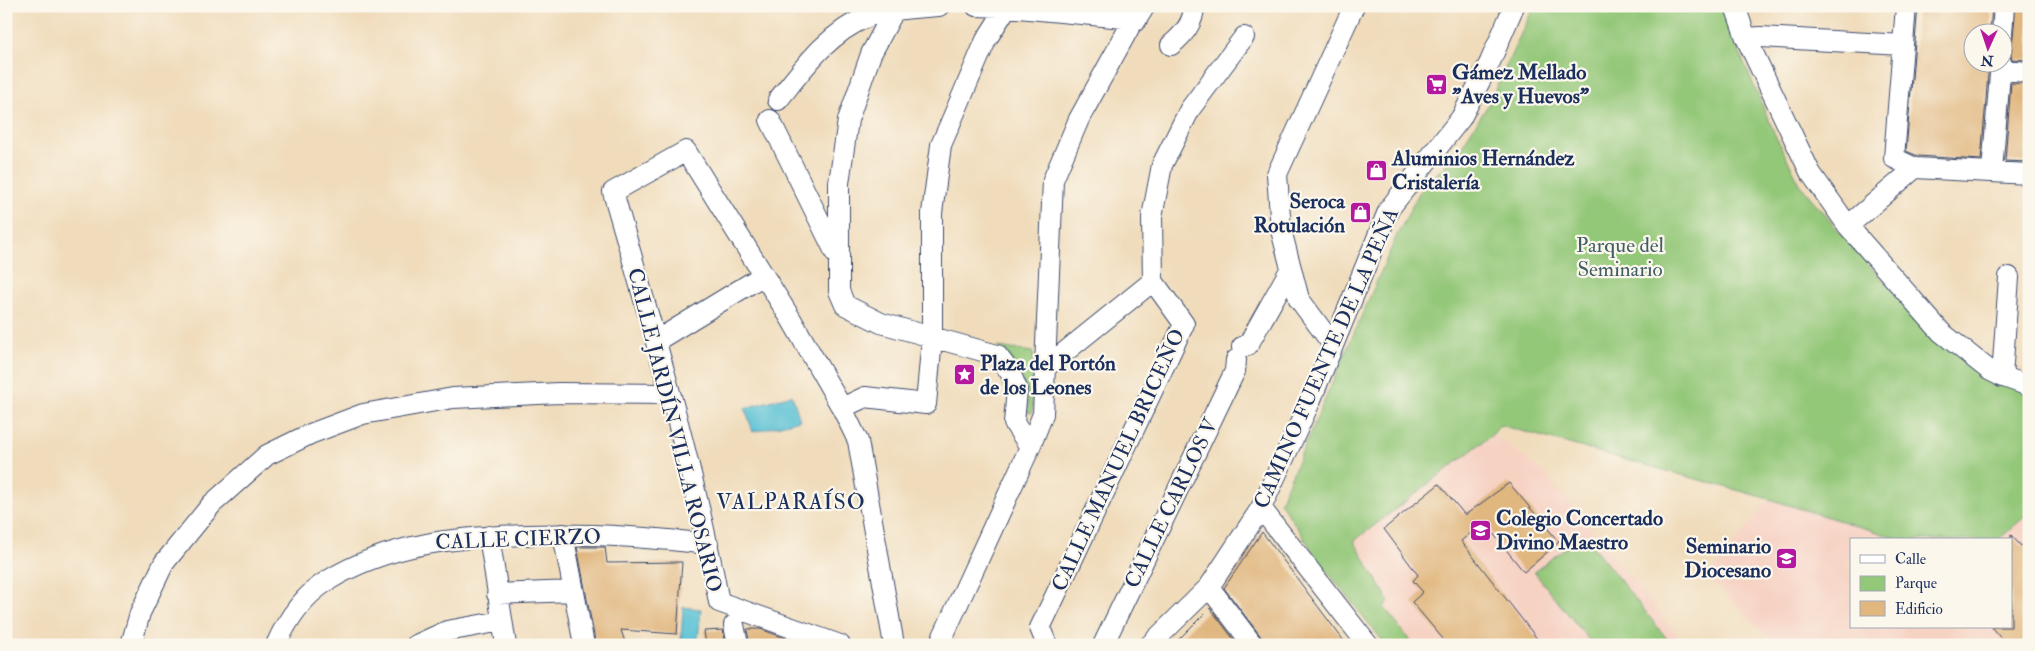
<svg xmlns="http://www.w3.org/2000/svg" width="2035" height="651" viewBox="0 0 2035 651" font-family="'IM FELL Double Pica',serif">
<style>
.built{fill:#f6d2c3}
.green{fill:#94c879;stroke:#587c6c}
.water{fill:#58c1d4;stroke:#3a7899}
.building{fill:#e1b780}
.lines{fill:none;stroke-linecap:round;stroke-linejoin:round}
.minor-casing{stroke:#3b496c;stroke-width:22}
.tertiary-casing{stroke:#3b496c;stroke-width:27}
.minor{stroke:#fff;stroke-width:20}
.tertiary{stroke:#fff;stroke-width:25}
.labels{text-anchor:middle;stroke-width:4.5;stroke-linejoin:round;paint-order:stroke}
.poi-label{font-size:21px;font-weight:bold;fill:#1b2f5e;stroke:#fbf7ec;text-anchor:start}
.park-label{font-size:21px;fill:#3f5d66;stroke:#fbf7ec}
.street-label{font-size:21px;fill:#1b2f5e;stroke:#fbf7ec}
.neighbourhood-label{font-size:22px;letter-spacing:1px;fill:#1b2f5e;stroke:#fbf7ec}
</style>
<rect width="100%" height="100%" fill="#fbf7ec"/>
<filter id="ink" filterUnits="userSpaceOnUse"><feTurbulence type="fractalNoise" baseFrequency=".02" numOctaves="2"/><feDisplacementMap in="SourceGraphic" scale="10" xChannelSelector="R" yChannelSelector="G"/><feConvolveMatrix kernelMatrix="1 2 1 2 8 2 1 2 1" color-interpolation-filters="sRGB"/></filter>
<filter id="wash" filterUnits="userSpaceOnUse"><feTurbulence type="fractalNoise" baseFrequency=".0096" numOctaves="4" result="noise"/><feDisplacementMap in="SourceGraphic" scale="20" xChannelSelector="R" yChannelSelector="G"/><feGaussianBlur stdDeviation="1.12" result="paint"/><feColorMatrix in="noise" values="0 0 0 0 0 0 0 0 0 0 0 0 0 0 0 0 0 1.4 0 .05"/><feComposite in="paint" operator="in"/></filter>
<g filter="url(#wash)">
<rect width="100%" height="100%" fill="#f0dcbb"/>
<!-- built -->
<path class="built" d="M1493,434l53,40 140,171h-300l-64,-80z
M1769,499l134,41h-52v87h160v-87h-13l31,-27v132h-253l-68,-68z"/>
<!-- green -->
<path class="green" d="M1534,6h188l10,29 44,102 25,49 56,67 83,85 89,53v122l-31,27h-95l-134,-41 -269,-74 -7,9 -139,107 35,60 -5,6 29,38h-27l-64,-80 -42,-63 117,-267 22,-42 41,-44 28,-44z
M997,347l36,5 1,20 -2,41 -5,-1 1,-10 -2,-15z
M1583,534l89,111h-79l-59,-73z"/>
<!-- water -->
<path class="water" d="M792,395l8,25 -47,12 -8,-24z
M683,607l18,2 -3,31 -17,-1z"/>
<g id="blocks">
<!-- building -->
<path class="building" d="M1918,6h74l-2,26h-18v30h17l-8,98 -63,-4 -12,-5z
M2016,6h13v54l-17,-1 -1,-3z
M2011,83l18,1v78l-24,-1z
M1509,483l50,59 -35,30 -40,-50 -23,19 81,104h-94l-36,-43 11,-10 -10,-11 5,-6 -34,-46 55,-45 26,31z
M1262,532l85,113h-82l-3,-7 -38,-50z
M2011,535l10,11 8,-8v107h-22l-16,-18h20z
M577,547h28l2,16 75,-1 -5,72 -56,-4 5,15h-30z
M1210,608l28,37h-65z
M747,629h13l39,14v2h-49z
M723,630l3,15h-20l-2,-14z"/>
</g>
</g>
<g filter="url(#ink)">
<use href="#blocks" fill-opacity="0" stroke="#3b496c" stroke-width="1"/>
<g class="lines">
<defs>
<path id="minor" d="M1735,6l11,32 64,134 38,54 93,106 48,38 12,6 28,10
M1906,6l-12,152 21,10
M894,11l-23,43 -23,66 -9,63v108l6,14 36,18 116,32 13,17 7,17 -3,34 16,24
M2002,34l2,-28
M1746,38l15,-1 142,8
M1171,45c12,-10 23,-22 23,-39
M2000,70l29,2
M778,100c25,-31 50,-67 89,-83 22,-8 48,-9 72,-11
M770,120l66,134
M1992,171l9,-109
M1848,226l67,-58 114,6
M656,341l108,-66
M1333,345l-34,-46 -18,-69 -4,-56 77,-168
M1242,347l6,-2 43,-77
M1045,368l108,-87
M2002,377l7,-100
M842,408l23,-11 61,7 6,-66v-125l9,-68 45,-105 21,-33
M1261,508l107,137
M563,534l21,111
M489,536l17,109
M1209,587l44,58
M497,594l76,-3
M734,625l4,20
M131,645l9,-32 24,-50 48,-59 55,-49 43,-21 53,-20 90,-16 106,-5 110,1
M276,645c11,-25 27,-49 51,-64 61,-38 131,-44 200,-46 61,-2 121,2 181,9
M416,645l31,-14 55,-10
M840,645l-121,-43c-26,-138 -67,-275 -106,-410l73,-41 105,168 51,89 16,33 36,204
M939,645l91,-198 13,-33 10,-234 26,-61 55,-100 -127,-12 -31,-1
M1047,645l-7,-17 144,-304 -31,-43 -1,-64 10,-52 28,-56 54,-72
M1103,645l132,-274 1,-11
M1150,645l59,-58 52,-79 48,-104 80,-195 72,-91 29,-56 24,-56"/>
<path id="tertiary" d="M1134,19l8,-13"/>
</defs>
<!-- minor casing -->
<use href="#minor" class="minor-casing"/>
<!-- tertiary casing -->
<use href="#tertiary" class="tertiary-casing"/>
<!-- minor -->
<use href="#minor" class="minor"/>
<!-- tertiary -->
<use href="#tertiary" class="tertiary"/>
</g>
</g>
<!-- icons -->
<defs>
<symbol id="supermarket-square" viewBox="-11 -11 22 22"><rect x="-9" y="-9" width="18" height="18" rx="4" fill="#b5179e" stroke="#fbf7ec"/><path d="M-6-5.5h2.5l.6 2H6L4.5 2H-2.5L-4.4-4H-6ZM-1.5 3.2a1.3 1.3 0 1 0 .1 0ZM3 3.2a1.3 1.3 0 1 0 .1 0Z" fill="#fff"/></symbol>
<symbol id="shop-square" viewBox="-11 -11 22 22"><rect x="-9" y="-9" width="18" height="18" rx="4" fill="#b5179e" stroke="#fbf7ec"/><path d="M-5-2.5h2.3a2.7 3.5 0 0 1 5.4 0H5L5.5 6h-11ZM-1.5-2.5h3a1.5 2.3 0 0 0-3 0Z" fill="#fff"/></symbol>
<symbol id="sight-square" viewBox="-11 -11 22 22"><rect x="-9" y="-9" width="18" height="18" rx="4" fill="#b5179e" stroke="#fbf7ec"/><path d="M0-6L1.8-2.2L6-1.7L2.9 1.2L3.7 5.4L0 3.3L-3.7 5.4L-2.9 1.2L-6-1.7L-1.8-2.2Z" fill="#fff"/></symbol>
<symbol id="school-square" viewBox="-11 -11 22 22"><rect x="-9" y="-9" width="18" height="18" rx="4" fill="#b5179e" stroke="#fbf7ec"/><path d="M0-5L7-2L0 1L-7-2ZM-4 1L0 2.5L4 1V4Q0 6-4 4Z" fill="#fff"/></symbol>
<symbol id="university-square" viewBox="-11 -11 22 22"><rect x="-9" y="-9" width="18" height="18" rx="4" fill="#b5179e" stroke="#fbf7ec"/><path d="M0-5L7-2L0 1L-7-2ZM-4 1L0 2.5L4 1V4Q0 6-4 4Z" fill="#fff"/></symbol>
</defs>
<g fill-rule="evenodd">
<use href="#supermarket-square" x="1424" y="72" width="25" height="25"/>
<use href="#shop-square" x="1364" y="158" width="25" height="25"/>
<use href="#shop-square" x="1348" y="200" width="25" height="25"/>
<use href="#sight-square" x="952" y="362" width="25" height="25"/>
<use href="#school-square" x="1468" y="518" width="25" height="25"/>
<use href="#university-square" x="1774" y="546" width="25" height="25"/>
</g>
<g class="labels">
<!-- poi labels -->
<g class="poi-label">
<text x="1452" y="79">Gámez Mellado<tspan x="1452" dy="24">"Aves y Huevos"</tspan></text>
<text x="1392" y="165">Aluminios Hernández<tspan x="1392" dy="24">Cristalería</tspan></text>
<text x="1345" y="208" text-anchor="end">Seroca<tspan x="1345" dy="24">Rotulación</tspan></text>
<text x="980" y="370">Plaza del Portón<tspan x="980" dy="24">de los Leones</tspan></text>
<text x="1496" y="525">Colegio Concertado<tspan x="1496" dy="24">Divino Maestro</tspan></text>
<text x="1771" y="553" text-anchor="end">Seminario<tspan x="1771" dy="24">Diocesano</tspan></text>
</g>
<!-- park labels -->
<g class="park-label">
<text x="1620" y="252">Parque del<tspan x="1620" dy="24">Seminario</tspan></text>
</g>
<!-- street labels -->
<g class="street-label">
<text transform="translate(1326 358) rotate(-66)" y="7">CAMINO FUENTE DE LA PEÑA</text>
<text transform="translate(675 430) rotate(76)" y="7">CALLE JARDÍN VILLA ROSARIO</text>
<text transform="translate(1118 460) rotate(-65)" y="7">CALLE MANUEL BRICEÑO</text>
<text transform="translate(1171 503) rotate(-64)" y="7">CALLE CARLOS V</text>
<text transform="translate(518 539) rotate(-2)" y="7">CALLE CIERZO</text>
</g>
<!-- neighbourhood labels -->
<g class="neighbourhood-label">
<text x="791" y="509">VALPARAÍSO</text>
</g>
</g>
<!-- margin -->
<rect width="2035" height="651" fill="none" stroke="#fbf7ec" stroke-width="25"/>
<!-- legend -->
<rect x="1850" y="538" width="162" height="90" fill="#fbf7ec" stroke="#a1a7b3"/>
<rect x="1860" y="555" width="25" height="8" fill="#ffffff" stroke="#a1a7b3"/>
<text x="1895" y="564" font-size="15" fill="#1b2f5e">Calle</text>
<rect x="1860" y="576" width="25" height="15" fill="#94c879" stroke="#a1a7b3"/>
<text x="1895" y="588" font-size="15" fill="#1b2f5e">Parque</text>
<rect x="1860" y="601" width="25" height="15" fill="#e1b780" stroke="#a1a7b3"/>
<text x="1895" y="614" font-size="15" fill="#1b2f5e">Edificio</text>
<!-- north arrow -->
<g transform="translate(1988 48) rotate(183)"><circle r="24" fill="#fbf7ec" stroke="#a1a7b3"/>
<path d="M0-4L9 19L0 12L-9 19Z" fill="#b5179e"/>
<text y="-8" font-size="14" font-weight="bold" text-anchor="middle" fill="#1b2f5e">N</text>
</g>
</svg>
